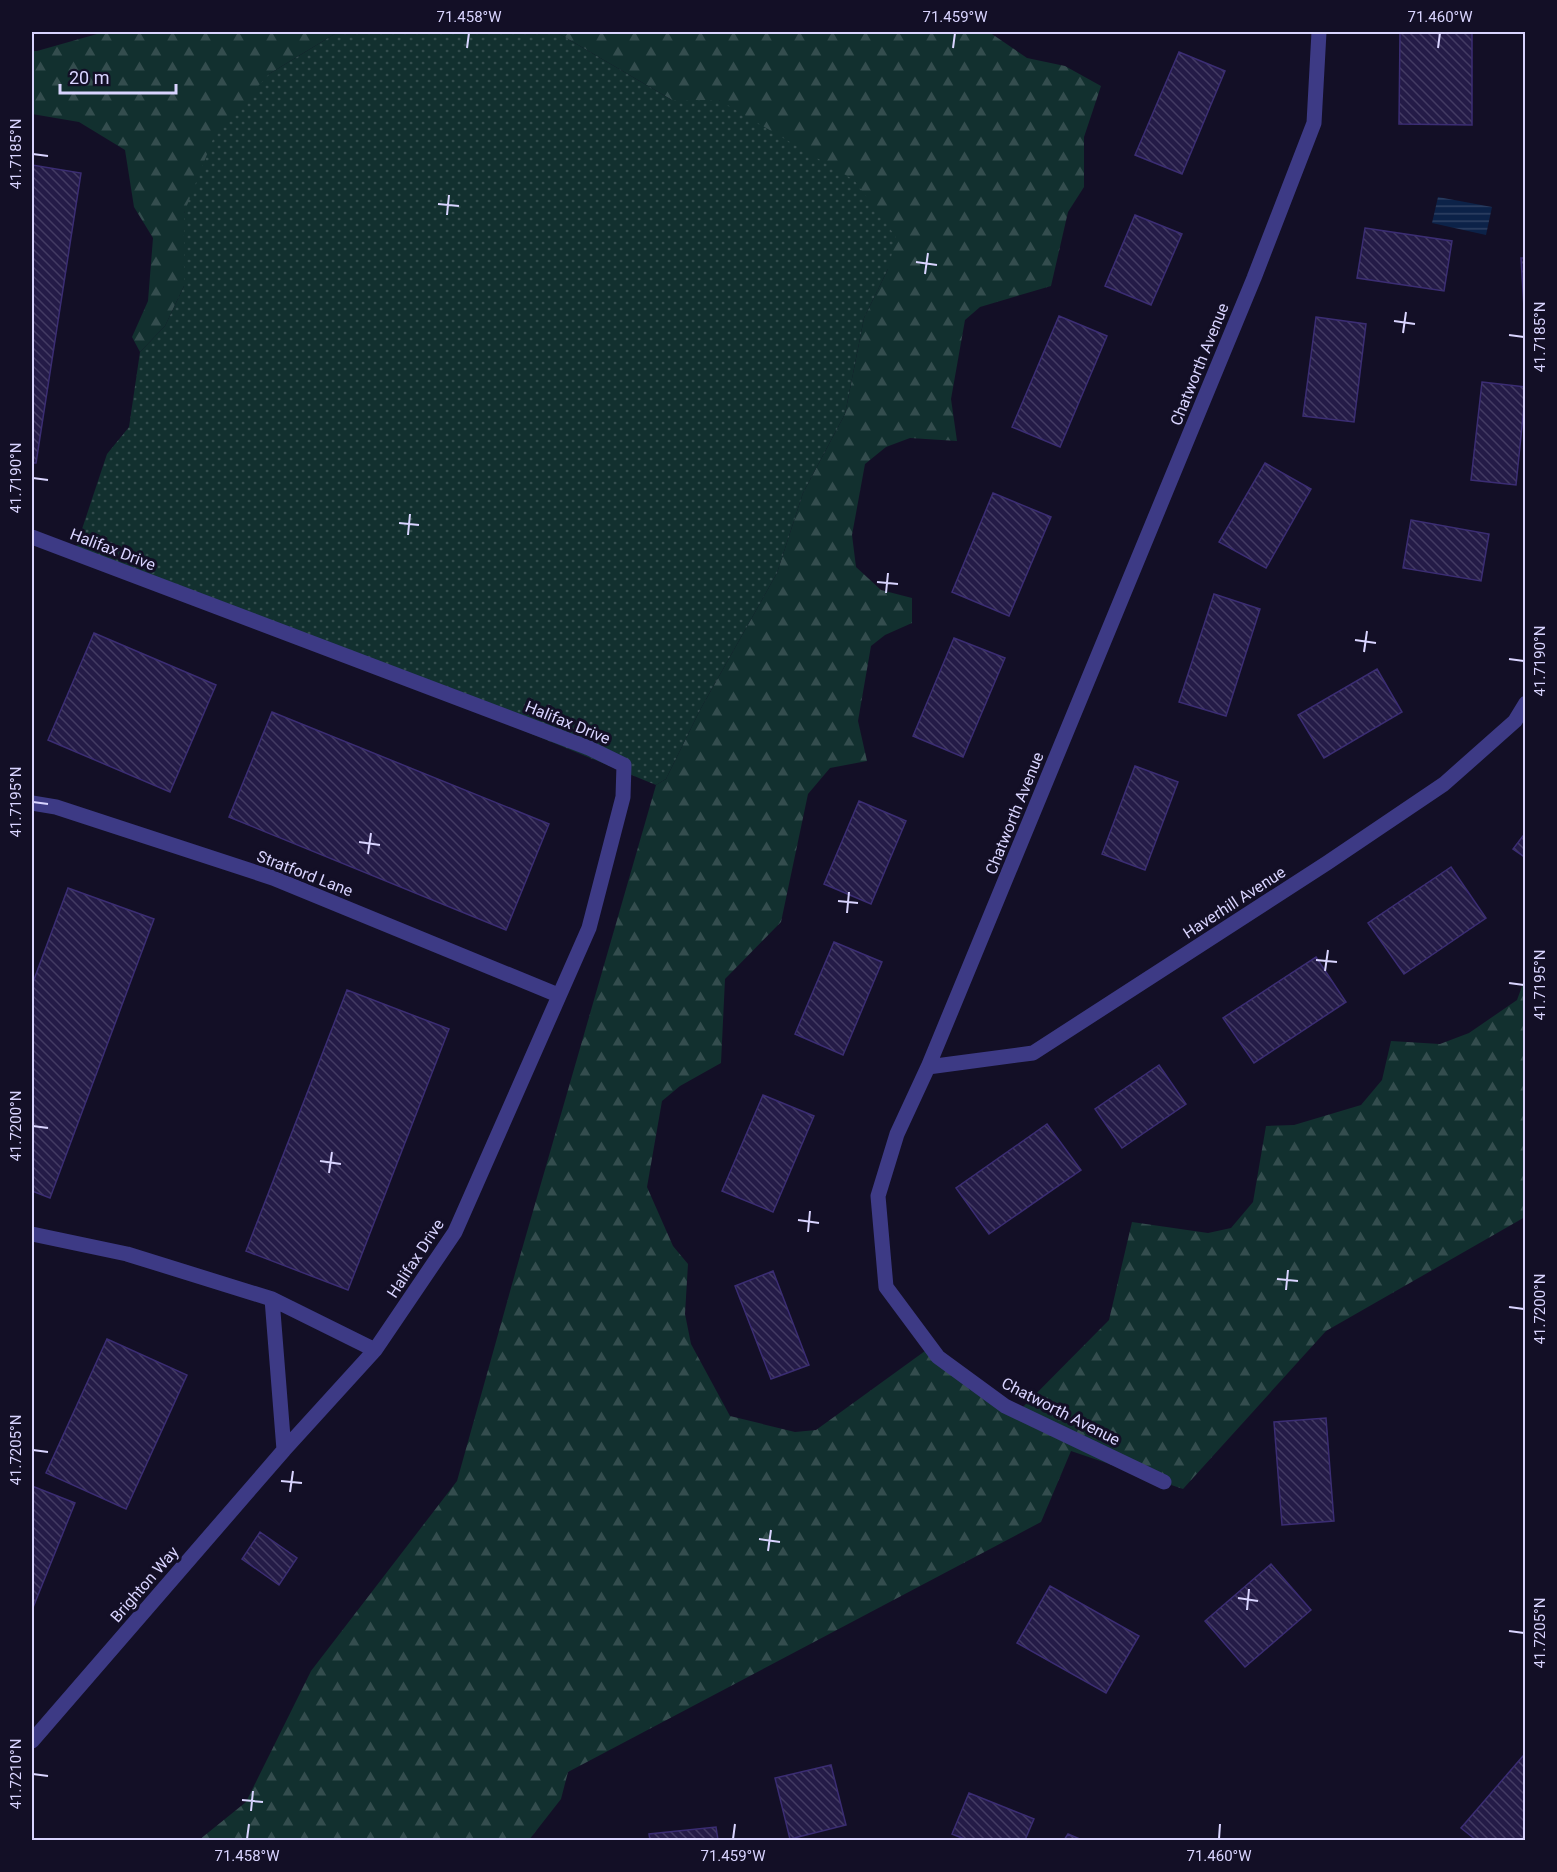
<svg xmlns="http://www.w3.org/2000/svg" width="1557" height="1872" viewBox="0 0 1557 1872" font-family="Roboto,sans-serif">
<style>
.forest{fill:url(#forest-firs)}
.park{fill:url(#park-dots)}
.water{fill:url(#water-rules)}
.building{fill:url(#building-back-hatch);stroke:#3b2d73;stroke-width:1.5}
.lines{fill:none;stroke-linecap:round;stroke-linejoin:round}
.minor{stroke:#3d3a85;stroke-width:15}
.ticks{fill:none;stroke:#d9d4ff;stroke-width:2}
.labels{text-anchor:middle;stroke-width:6;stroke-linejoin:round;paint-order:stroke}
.street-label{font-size:16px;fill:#d9d4ff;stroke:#130f26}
.neatline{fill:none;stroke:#d9d4ff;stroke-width:2}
.ticks-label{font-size:15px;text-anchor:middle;fill:#d9d4ff}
</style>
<defs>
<pattern id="forest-firs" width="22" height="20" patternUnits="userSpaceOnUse" patternTransform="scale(1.5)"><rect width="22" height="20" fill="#12302f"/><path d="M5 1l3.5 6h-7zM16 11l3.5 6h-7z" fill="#344d4e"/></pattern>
<pattern id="park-dots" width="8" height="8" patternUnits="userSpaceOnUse" patternTransform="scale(1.5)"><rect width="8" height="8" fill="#12302f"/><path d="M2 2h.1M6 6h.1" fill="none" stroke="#344d4e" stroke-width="1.8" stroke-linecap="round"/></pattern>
<pattern id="water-rules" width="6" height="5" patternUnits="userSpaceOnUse" patternTransform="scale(1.5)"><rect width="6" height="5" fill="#0c2248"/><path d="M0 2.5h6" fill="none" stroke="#2f4163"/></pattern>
<pattern id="building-back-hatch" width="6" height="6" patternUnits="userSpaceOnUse" patternTransform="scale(1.5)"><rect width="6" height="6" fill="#241b47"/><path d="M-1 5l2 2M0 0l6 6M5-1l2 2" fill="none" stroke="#433b63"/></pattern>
</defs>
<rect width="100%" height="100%" fill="#130f26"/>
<!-- forest -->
<path class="forest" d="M104,32h234l-69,42 -85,139v73l-19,40 -25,26 -8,-15 16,-36 5,-63 -19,-31 -9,-57 -46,-28 -47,-8v-63h5z
M556,32h433l38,26 38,8 36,20 -17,51v50l-16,25 -17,74 -71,21 -15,13 -14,79 6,42 -47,-3 -24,9 -21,17 -13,71 4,32 25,23 31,8v25l-27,12 -14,11 -13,75 9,40 -37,7 -22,26 -27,128 -56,57 -4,84 -41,23 -18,15 -15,86 26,59 15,18 -3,50 6,30 39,72 65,16 21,-2 109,-79 90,64 94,-95 23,-98 76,11 23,-5 22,-26 13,-76 28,-1 67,-20 21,-25 9,-39 49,3 29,-11 48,-33 8,-22v239l-199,114 -143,158 -112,-38 -30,71 -473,250 -7,27 -32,41h-330l47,-38 65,-131 146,-190 59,-211 140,-485 10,-6 34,-69 77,-137 26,-80 42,-79 19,-96 24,-49 -169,-169h-47z"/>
<!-- park -->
<path class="park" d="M338,32h218l116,68h47l135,80 42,57 -8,32 -24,49 -19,96 -42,79 -26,80 -77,137 -34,69 -10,6 -580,-238 31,-93 22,-27 11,-75 25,-26 19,-40v-73l31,-79 54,-60z"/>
<!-- water -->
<path class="water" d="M1438,197l54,10 -6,28 -54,-12z"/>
<!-- building -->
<path class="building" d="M1400,32h72v93l-73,-1z
M1179,52l46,19 -43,103 -47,-19z
M32,165l49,8 -45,290h-4z
M1135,215l47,19 -31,71 -46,-19z
M1365,228l87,13 -8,50 -87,-13z
M1521,258h5v83z
M1059,316l48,20 -47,111 -48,-20z
M1316,317l50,7 -12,98 -51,-6z
M1482,382l44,5 -10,98 -45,-5z
M1265,463l46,26 -45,79 -47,-26z
M993,493l58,24 -42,99 -57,-24z
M1411,520l78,14 -8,47 -78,-13z
M1214,594l46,15 -34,107 -47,-14z
M94,633l122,52 -46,107 -122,-52z
M954,638l51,20 -42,99 -50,-21z
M1377,669l25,43 -78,46 -26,-43z
M272,712l277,112 -43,106 -277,-113z
M1135,766l43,16 -33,88 -43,-16z
M859,801l47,20 -35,83 -47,-20z
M1526,832v26l-13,-9z
M1451,867l35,51 -82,56 -36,-51z
M68,888l86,31 -104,279 -18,-7v-206z
M834,942l48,20 -39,93 -48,-21z
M1316,957l30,45 -92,61 -31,-45z
M347,990l102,39 -101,261 -102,-39z
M1159,1065l27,39 -64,44 -27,-39z
M763,1095l51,21 -41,96 -51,-21z
M1047,1124l34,46 -92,64 -33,-46z
M773,1271l36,94 -38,14 -36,-93z
M107,1339l80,36 -61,134 -80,-36z
M1326,1418l8,103 -52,4 -8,-103z
M32,1486l43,17 -43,107z
M260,1532l37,26 -18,27 -37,-26z
M1271,1564l40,46 -66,57 -40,-46z
M1050,1586l89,50 -33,57 -89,-50z
M1523,1756l3,2v82h-50l-15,-12z
M831,1765l15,60 -56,14 -15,-61z
M969,1793l65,26 -9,21h-58l-15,-6z
M716,1827l2,13h-68l-1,-6z
M1068,1834l14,6h-18z"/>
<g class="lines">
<!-- minor -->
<path class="minor" d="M32,537l557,211 35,17 -1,32 -34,131 -134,304 -80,118 -91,100 -252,291
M32,803l24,4 217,71 285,117
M928,1067l105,-14 294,-190 117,-79 71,-63 11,-18
M32,1234l95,20 145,45 103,51
M272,1299l12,151
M1164,1482l-159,-76 -67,-49 -52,-70 -8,-91 19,-62 31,-67 326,-789 60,-155 5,-91"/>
</g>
<!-- ticks -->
<path class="ticks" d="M467,48l2,-15M953,48l2,-15M1438,48l2,-15M33,154l15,2M438,204l21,2M447,215l2,-20M916,262l21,3M925,274l3,-21M1394,321l21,3M1403,333l3,-21M1509,335l15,2M33,478l15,2M399,523l20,2M408,535l2,-21M877,582l21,2M886,593l2,-20M1355,640l21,3M1364,652l3,-21M1509,659l15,2M33,802l15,2M359,842l21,3M368,854l3,-21M838,901l20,2M847,913l2,-21M1316,960l21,2M1325,971l3,-21M1509,983l15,2M33,1126l15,2M320,1161l21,3M329,1173l3,-21M798,1220l21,3M808,1232l2,-21M1277,1279l21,2M1286,1290l2,-20M1509,1307l15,2M33,1450l15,2M281,1481l21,2M290,1492l3,-21M759,1539l21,3M768,1551l3,-21M1238,1598l20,3M1247,1610l2,-21M1509,1631l15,2M33,1774l15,2M242,1800l21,2M251,1811l2,-20M247,1839l2,-15M733,1839l2,-15M1219,1839l1,-15"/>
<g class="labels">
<!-- street labels -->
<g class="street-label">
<text transform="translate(1199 364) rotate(-68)" y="6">Chatworth Avenue</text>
<text transform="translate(113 549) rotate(21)" y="6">Halifax Drive</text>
<text transform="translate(568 722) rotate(22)" y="6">Halifax Drive</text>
<text transform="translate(1014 813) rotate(-68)" y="6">Chatworth Avenue</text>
<text transform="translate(305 873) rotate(21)" y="6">Stratford Lane</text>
<text transform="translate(1234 902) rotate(-33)" y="6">Haverhill Avenue</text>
<text transform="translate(415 1258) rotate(-57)" y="6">Halifax Drive</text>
<text transform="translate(1061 1411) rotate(27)" y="6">Chatworth Avenue</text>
<text transform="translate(144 1584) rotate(-49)" y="6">Brighton Way</text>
</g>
</g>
<!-- border -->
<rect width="1557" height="1872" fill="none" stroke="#130f26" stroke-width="66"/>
<!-- scale -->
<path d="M60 84v9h116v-9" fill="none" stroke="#d9d4ff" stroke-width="3"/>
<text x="69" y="84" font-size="18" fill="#d9d4ff" stroke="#130f26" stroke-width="4.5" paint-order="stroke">20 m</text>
<rect x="33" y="33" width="1491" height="1806" class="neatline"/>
<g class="ticks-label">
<text x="469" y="22">71.458°W</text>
<text x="955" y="22">71.459°W</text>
<text x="1440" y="22">71.460°W</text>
<text transform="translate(16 154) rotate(-90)" y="5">41.7185°N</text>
<text transform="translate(1540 337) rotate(-90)" y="5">41.7185°N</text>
<text transform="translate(16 478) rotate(-90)" y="5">41.7190°N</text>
<text transform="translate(1540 661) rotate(-90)" y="5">41.7190°N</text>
<text transform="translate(16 802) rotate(-90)" y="5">41.7195°N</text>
<text transform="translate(1540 985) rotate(-90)" y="5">41.7195°N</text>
<text transform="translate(16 1126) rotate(-90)" y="5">41.7200°N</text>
<text transform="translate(1540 1309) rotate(-90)" y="5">41.7200°N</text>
<text transform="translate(16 1450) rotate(-90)" y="5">41.7205°N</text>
<text transform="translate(1540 1633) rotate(-90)" y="5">41.7205°N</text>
<text transform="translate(16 1774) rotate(-90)" y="5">41.7210°N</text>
<text x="247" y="1861">71.458°W</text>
<text x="733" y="1861">71.459°W</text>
<text x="1219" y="1861">71.460°W</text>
</g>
</svg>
